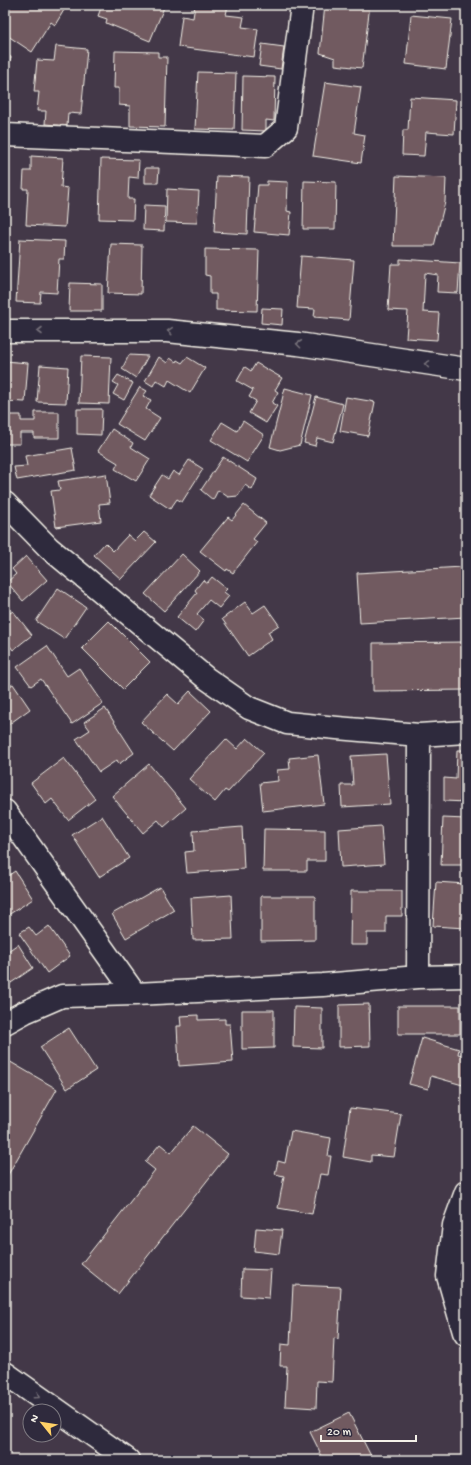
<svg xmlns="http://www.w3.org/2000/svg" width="471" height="1465" viewBox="0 0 471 1465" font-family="'Gochi Hand',sans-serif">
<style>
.building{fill:#715a60;stroke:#f4f1e8}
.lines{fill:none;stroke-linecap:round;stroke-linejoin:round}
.minor-casing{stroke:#f4f1e8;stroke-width:25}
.highway-casing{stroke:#f4f1e8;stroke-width:25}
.minor{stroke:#2f2a3d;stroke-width:22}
.highway{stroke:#2f2a3d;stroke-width:22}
.oneway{stroke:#747079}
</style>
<rect width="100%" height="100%" fill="#433848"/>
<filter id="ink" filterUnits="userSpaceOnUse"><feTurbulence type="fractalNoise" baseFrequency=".025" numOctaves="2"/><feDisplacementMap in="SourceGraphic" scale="8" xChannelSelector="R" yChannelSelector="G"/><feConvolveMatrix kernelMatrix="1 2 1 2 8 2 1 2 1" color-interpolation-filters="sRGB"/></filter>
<g filter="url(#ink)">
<!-- building -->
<path class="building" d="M7,5h60l-12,20 -4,-3 -19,30 -27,-18v-26z
M102,5h63l-15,36 -44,-18 1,-4 -9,-3z
M195,5h54v2l-21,-2 -2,10 18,2 -2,10 16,2 -4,28 -76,-10 4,-31 11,2z
M325,5h45l-8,63 -27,-3v-7l-15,-5z
M411,15l41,4 -6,50 -40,-5z
M262,44l22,3 -3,22 -22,-3z
M56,46l31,3 -6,65 -13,-1 -1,13 -22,-2 1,-13h-9l2,-19h-5l3,-32 17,1z
M115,51l43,1v5h9l-2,70 -35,-1v-20l-11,-1v-17h-5z
M5,55l6,2 -6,20z
M198,72l38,1 -2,57 -39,-1z
M243,76l32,1 -1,44 -8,-1v11l-24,-1z
M325,82l36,5 -7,46 11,2 -4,28 -48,-7z
M410,97l46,3 -2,34 -28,-2 -2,24 -22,-1 1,-25h5z
M31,156l32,2 -2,29 7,1 -3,39 -39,-2 2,-36h-5l1,-18h7z
M101,159l38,1 -1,18 -9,-1 -1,22h6l-1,21 -34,-1z
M145,168h14l-1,15h-13z
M217,176l32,1 -2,57 -33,-2z
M396,176l50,2 -1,24 -11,44h-41z
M267,181l21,1 -1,29 4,1 -2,23 -35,-3 4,-47h9z
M304,181l32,1 -1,47h-32z
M167,189l32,2 -2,32 -31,-1z
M144,205l21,1 -1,25 -21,-1z
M20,239l45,2 -1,18h-5l-2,34 -16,-1 -1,11 -24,-1z
M111,244l31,1 -1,49 -33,-1z
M205,249l54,1 -2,61 -41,-1v-16h-6v-18l-5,-1z
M301,256l53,4 -5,60 -35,-3 1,-8 -18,-1z
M400,259l60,4 -2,30 -21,-1 1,-17 -13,-2 -2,39 16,1 -2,27 -31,-2 2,-27 -20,-1 3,-46h9z
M70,283l32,1v27h-33z
M262,308l21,1 -1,16 -21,-2z
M129,355l19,1 -12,22 -14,-9z
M81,356l30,1 -2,47 -30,-1z
M159,357l8,6 3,-5 6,4 1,-2 5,3 5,-6 18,11 -15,25 -21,-13 -3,6 -10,-6 -3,6 -8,-5z
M5,361l23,2 -3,39 -20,-1z
M256,363l26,15 -7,12 3,2 -6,11 5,3 -11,17 -17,-10 7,-12 -7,-4 4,-7 -16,-9 8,-14 6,4z
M40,365l28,2 -2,36 -29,-1z
M118,375l15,8 -9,17 -11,-6 5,-9 -5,-3z
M140,387l7,4 -4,5 8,4 -5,9 14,9 -15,23 -28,-17z
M285,388l27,7 -12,50 -20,5 -10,-3z
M316,397l27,7 -10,38 -16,-4 -2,8 -11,-3z
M346,397l29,5 -7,34 -28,-5z
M77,409h25l-1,26 -24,-1z
M35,412h24v26h-25v-5h-14v11h-15v-29h16v6h14z
M243,421l21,14 -17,27 -36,-22 11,-18 15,9z
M112,429l21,14 -2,4 19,12 -14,22 -21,-12 3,-6 -20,-12z
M72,448l4,22 -59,10 -3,-13 13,-1 -2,-10z
M223,457l34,22 -5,11 -7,-5 -7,11 -10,1 -10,-7 -5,10 -12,-10z
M189,460l14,9 -21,33 -5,-3 -7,10 -21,-14 13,-20 6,4 5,-8 6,4z
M106,474l4,29 -11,1 2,17 -45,6 -5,-36 9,-1 -2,-9z
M244,505l22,18 -13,16 4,3 -24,31 -6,-4 -1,2 -26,-20 28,-34 4,3z
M144,532l12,10 -35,37 -27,-24 11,-12 8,8 15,-16 7,6z
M182,554l18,17 -36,40 -19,-17z
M26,556l21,24 -24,21 -16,-19 9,-8 -4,-5z
M463,567l3,50 -106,6 -3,-50z
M212,577l15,12 -3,3 5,4 -10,12 -10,-8 -12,14 7,6 -9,12 -18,-15 20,-24 -2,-3 8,-10 4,3z
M58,588l28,19 -22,32 -28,-18z
M245,602l8,11 12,-8 14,20 -11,7 4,7 -24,17 -26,-37z
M13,611l19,24 -19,15 -3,-4 -5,4v-34z
M109,621l41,41 -27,27 -41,-41z
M466,642v48l-93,1v-48z
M47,646l20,30 12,-8 24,35 -31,21 -31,-45 -10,7 -14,-19z
M13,684l17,25 -25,18v-38z
M190,691l21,20 -38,40 -32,-29 26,-28 11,10z
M105,708l29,45 -15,11 -2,-4 -18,12 -23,-33 14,-9 -6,-8z
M247,738l17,15 -36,39 -3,-2 -10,12 -26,-23 37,-40 11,10z
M457,750h9v52l-22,-1v-23l12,1z
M386,754l4,50 -48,3 -1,-22h12l-2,-29z
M318,755l6,49 -61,7 -3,-28 18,-2 -1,-11 13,-1 -1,-11z
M64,758l31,41 -27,21 -16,-21 -6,5 -15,-21z
M149,764l37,44 -22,19 -6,-7 -15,13 -31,-37z
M102,816l27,42 -30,19 -27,-42z
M443,818l23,1v46h-25z
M381,826l3,38 -43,3 -2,-38z
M242,827l2,42 -57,4 -2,-21 9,-1 -1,-20z
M264,829l61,1v31h-18v10h-44z
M15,871l18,28 -28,18v-39z
M436,882l30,2v44l-33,-2z
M160,887l14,23 -48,28 -14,-24z
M351,891h51v25h-16v17h-19v12h-17z
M231,895l2,44 -40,1 -2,-42z
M261,896h54v44l-54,1z
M49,926l21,30 -23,17 -28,-40 10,-6 7,9z
M18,944l15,24 -28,19v-41l3,5z
M369,1004l1,42 -31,1v-42z
M398,1006h62v28h-62z
M294,1007l28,1v40l-29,-1z
M242,1010h32v38l-32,1z
M198,1015v5l27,-1v5h5l3,38 -54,4 -2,-40h4l-1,-10z
M69,1028l27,42 -29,19 -27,-42z
M422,1038l37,11 -1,5 8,2v30l-35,-10 -3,13 -19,-5z
M7,1060l50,29 -52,91v-117z
M350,1108l51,6 -7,43 -23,-2v7l-28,-5z
M193,1126l35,28 -110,140 -37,-30 74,-94 -10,-8 15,-18 11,9z
M291,1131l40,7 -3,18h3l-3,19 -8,-1 -8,40 -34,-6 6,-32 -9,-2 3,-13 7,2z
M256,1228l26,2 -3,24 -25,-3z
M242,1269l29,1 -2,28 -28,-2z
M293,1285l48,2 -3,52 -4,-1 -2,44 -15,-1 -1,27 -31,-2 2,-40h-7l1,-22 9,1z
M349,1413l23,45 -4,2h-44l-14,-28z"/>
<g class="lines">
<defs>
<path id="minor" d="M5,135l260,11 21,-18 16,-123
M5,331h162l131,13 168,25
M5,503l44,45 157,130 43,30 38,15 50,5 82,7 47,-3
M5,811l130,183
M418,977l1,-242
M5,1023l20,-11 37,-16 73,-2 188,-9 95,-8 48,-1
M466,1192l-12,33 -6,51 16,56 2,3"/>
<path id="highway" d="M5,1373l123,87"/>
</defs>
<!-- minor casing -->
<use href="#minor" class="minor-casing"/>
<!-- highway casing -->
<use href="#highway" class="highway-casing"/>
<!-- minor -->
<use href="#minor" class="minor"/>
<!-- highway -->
<use href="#highway" class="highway"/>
</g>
<!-- one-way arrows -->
<defs><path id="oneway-chevron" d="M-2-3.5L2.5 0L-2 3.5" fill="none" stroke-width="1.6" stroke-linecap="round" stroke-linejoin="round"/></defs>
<g class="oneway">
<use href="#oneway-chevron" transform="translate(40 331) rotate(180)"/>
<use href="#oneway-chevron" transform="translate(170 331) rotate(-176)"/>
<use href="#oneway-chevron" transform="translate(299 344) rotate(-173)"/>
<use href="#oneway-chevron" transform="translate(427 364) rotate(-171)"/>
<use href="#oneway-chevron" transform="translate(37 1396) rotate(35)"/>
</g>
</g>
<!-- margin -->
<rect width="471" height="1465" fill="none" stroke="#2f2a3d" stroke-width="20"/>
<rect x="10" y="10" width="451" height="1445" fill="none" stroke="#f4f1e8" stroke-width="1.5" filter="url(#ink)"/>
<!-- north arrow -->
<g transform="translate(42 1423) rotate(300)"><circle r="19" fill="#2f2a3d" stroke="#7e7a81"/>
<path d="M0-3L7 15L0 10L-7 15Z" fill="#ffd166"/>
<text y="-6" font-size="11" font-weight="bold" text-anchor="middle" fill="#f4f1e8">N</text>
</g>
<!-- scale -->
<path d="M321 1435v6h95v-6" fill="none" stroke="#f4f1e8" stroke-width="2"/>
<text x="327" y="1435" font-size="12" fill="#f4f1e8" stroke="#2f2a3d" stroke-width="3" paint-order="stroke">20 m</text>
</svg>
